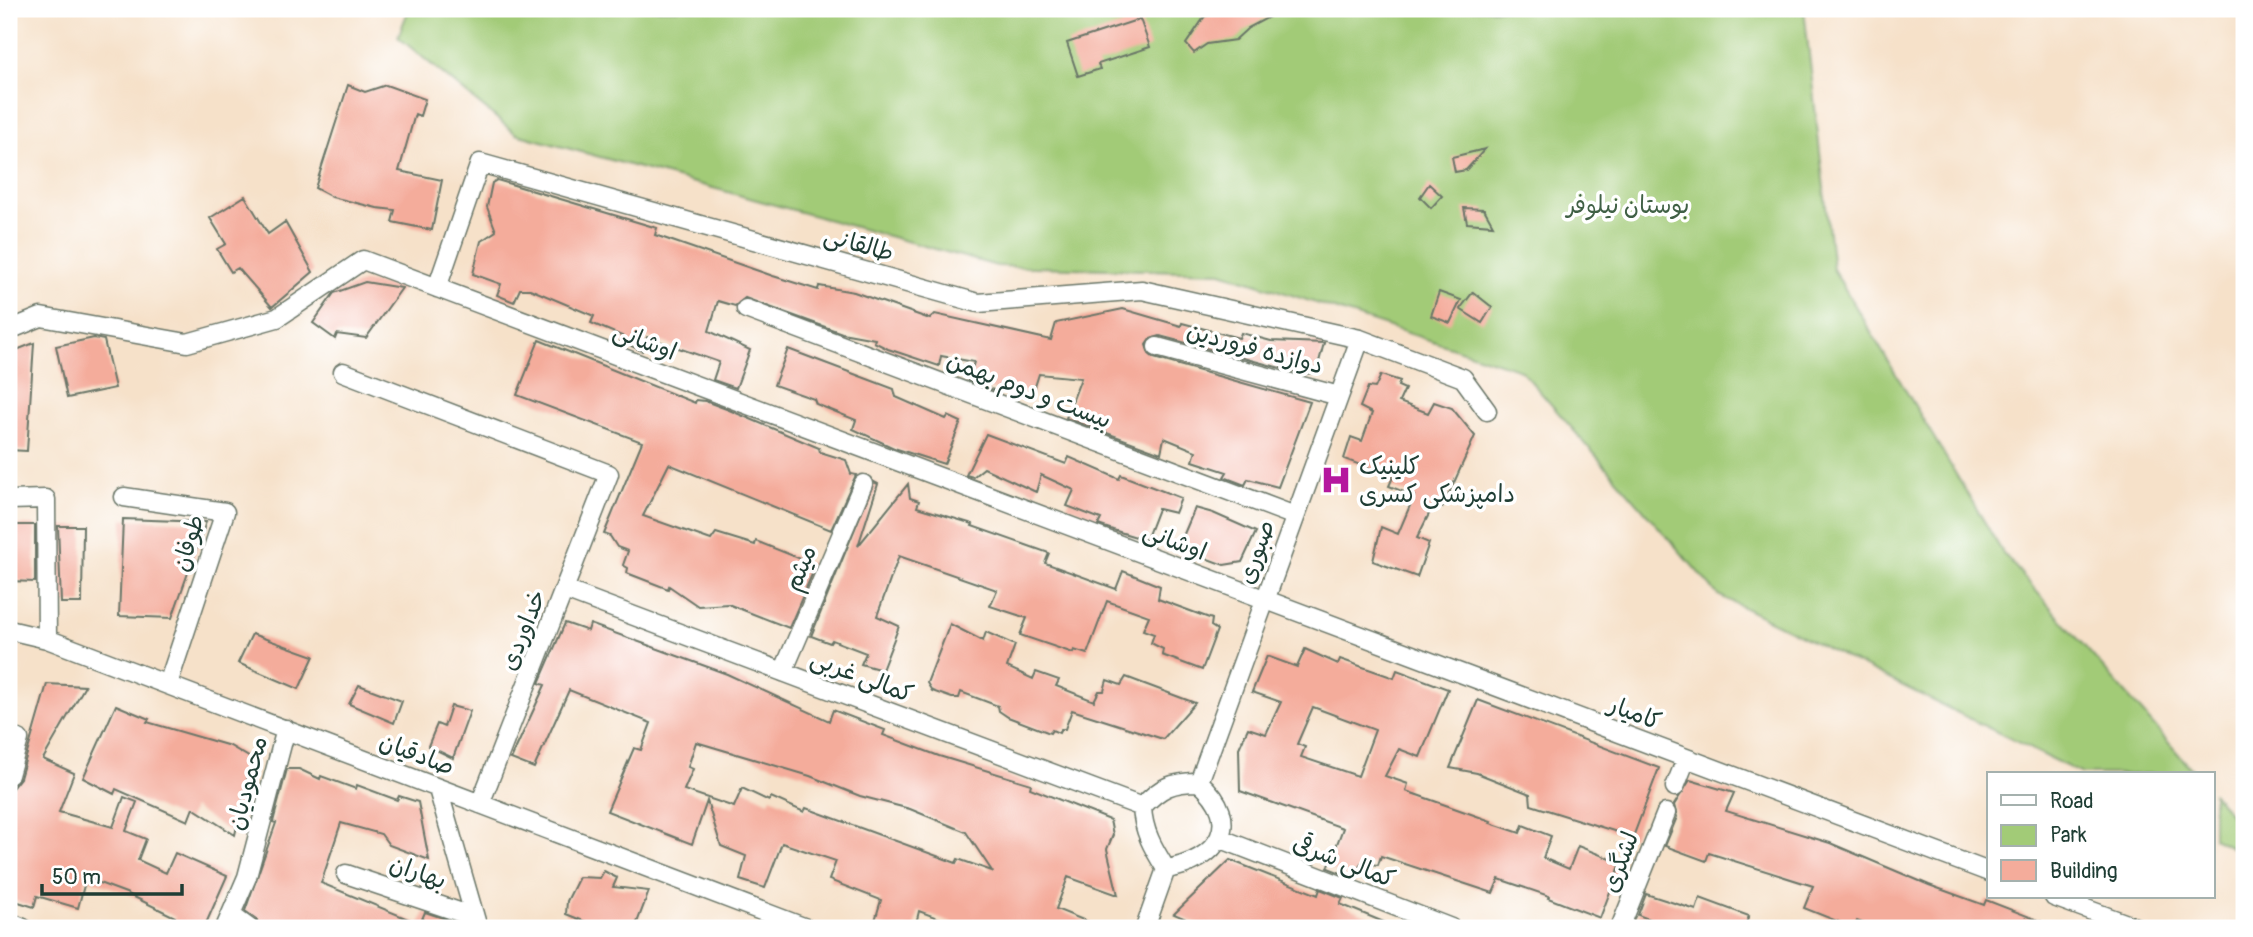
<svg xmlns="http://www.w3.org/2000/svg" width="2253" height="937" viewBox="0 0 2253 937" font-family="Pangolin,'Playpen Sans Arabic',sans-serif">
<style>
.green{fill:#a2cb77;stroke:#608456;stroke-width:2}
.building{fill:#f4ac9b;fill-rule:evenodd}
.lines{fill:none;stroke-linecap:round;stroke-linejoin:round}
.street-casing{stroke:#6a7668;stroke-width:21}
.street{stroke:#fff;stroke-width:18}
.labels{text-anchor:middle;stroke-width:7;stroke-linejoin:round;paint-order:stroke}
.park-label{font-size:24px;fill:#406045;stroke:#fff}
.street-label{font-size:24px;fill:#1f3d34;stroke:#fff}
.poi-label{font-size:24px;fill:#1f3d34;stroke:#fff;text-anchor:start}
</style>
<rect width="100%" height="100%" fill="#fff"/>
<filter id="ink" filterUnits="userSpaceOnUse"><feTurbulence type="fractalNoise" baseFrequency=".0143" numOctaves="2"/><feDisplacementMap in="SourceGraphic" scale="14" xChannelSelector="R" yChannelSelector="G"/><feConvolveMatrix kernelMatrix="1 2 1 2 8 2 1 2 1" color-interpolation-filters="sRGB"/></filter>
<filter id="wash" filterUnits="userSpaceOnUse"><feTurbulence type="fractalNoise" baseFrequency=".00686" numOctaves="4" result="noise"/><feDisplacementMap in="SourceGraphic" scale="28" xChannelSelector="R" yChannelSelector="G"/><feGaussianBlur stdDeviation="1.57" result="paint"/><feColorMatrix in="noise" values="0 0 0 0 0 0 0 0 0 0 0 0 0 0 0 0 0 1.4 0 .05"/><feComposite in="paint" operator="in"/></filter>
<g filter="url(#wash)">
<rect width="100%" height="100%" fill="#f6e1c9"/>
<!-- green -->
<path class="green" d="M409,9h1395l29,260 170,284 193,221h-114l-364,-179 -197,-225 -300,-98 -224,-6 -481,-132 -118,-97z
M2213,794l31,36v24l-31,-16z"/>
<g id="blocks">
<!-- building -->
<path class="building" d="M1224,9h60l-36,19 -13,12 -28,4 -13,9 -8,-9 19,-28z
M1140,19l10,28 -52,17 2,5 -22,7 -11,-33z
M348,85l17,7 21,-7 39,14 -5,17 -5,-2 -16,57 43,9 -10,50 -40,-8 3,-12 -18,-2 -45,-11 -17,-9z
M1485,149l-19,21 -11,2 -3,-15z
M497,180l160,48 -2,7 118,41 45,14 1,-4 35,6 76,27 5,-5 116,26 5,-17 67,-14 58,17 1,-3 57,15 2,-5 30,8 53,2 -8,30 -13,1 -143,-38 -10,3 -4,6 3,9 5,4 156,44 -32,85 -30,-8 -3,6 -21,-8 3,-5 -34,-11 3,-10 -32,-13 -3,15 -95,-35 15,-40 -42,-4 -7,22 -31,-12 -2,8 -31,-11 6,-19 -33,-6 -2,10 -51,-17 -14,-7 1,-3 -33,-6 -97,-35 -10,8 -17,-5 -9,30 41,19 -14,38 -23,-8 6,-18 -72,-25 -5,14 -22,-10 2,-5 -31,-13 3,-7 -64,-27h-10l-6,13 -17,-7 4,-11 -28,-10 8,-33 15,-10 -9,-24 5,-24z
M1429,184l13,12 -11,12 -11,-11z
M245,196l23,38 17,-12 28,50 -41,35 -34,-39 -7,4 -14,-23 9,-5 -16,-26z
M1464,208l20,1 9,16 -26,-2z
M365,282l37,6 -36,50 -29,-4 -2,5 -22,-16 21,-30z
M1439,292l22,8 -11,23 -19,-7z
M1473,292l19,15 -10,16 -22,-14z
M94,338l10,2 11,48 -48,10 -11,-52z
M539,340l156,63 1,-3 9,1 24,9 90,38 1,4 26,8 5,14 5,1 -25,55 -162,-66 -26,52 68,24 5,-7 39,12 1,-4 60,24 -27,63 -61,-24 -30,2 -29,-20 -1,3 -41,-16 1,-5 -5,-3 5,-14 -11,-4 -7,-11 -6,-2 38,-92 -125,-47z
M34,343l-7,108 -18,-1v-97z
M788,349l106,40 2,8 50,22 2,-3 13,6 -17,42 -50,-16 -41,-19 3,-9 -40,-16 -2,-5 -40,-14z
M1381,375l19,6 -2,5 7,3 -6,13 29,11 6,-11 18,6 23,28 -32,71 -9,-3 -17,34 12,5 -12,34 -44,-16 8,-34 17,7 16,-38 -25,-10 4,-9 -49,-18 7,-22 11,4 10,-28 -12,-6 8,-20 7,1z
M986,434l80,30 3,-7 50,22 2,-4 60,23 -6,15 -17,-4 -12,31 -33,-10 -15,-5 3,-6 -34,-13 7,-16 -33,-15 -5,17 -52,-24 -11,9 -7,-2z
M874,482l4,2 -20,62 50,-62 2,14 9,3 -2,6 56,17 -1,2 77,27 -4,10 71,26 7,-18 37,15 -2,13 54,20 -1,7 6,4 -15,40 -40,-15 1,-6 -12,-6 3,-9 -11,-4 6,-14 -42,-15 -20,53 -13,-4 -1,3 -53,-18 7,-17 -37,-12 7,-16 -98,-34 -22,60 22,10 -17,44 -21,-6 5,-11 -34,-13 -2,3 -19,-7z
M1195,508l18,5 43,19 -14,30 -18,3 -46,-17z
M123,519l83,3 -34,96 -53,-2z
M9,525h26v57l-26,-1z
M58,526h25l-1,77h-21z
M565,623l23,8 2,-7 137,50 102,47 4,-11 52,20 -2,5 56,21 92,28 -1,4 80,32 3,15 -6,14 11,46 -50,-18 -12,32 47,19h-139l-45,-17 -4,17h-25l-16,-4 7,-24 -52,-20 7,-19 -54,-18 -17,45 -25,-8 6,-24 -25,-10 -14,-45 -15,43 -85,-33 27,-63 7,2 10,-27 -82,-33 -35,78 -23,-9 34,-74 -6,-2zM696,742l114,34 50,20 50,13 56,23 26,39 -34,-12 -2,4 -150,-55 -2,4 -33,-15 -2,4 -27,-13 -8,19 -50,-17 9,-21 -5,-2z
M950,624l33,17 3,-9 29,13 -8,22 26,12 3,-7 23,8 -3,6 38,15 5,-10h5l3,-11 14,5 5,-8 69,26 -32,36 -91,-29 -7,19h-4l-2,4 -7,-3 -2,3 -42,-16 -9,-6 -1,-5 -37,-14 -2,6h-7l-20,-7 -5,-8z
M252,634l62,22 -15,33 -61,-26z
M1305,649l33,15 2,-5 54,19 3,-8 51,19 -28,68 -21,-8 -14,27 23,8 -2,7 85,30 -1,2 30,10 3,-8 28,11 -8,22 26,11 9,-23 43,17 -21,55 -52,-20 1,-2 -50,-17 -6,14 -112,-37 -3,9 -17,-2 -7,15 -26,-10 15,-40 -103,-37 -1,-43 9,-20 18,6 15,-32 -29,-10 15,-36 30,11zM1313,707l62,23 -17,46 -57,-19 4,-10 -8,-3z
M47,684l38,2 -42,73 31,14 -15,39 54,15 11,-30 13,5 -11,29 20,8 -8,21 28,13 9,-20 52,23 -23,52h-34l5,-11 -49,-24 -40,-15 -8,30 -41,-12 -3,11 -25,-8v-107l11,-14z
M359,685l43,16 -8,22 -45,-19z
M1478,700l181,68 -26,69 -102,-32 -1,-11 -53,-21 -27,-5z
M116,705l33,14 -2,3 83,24 22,13 -17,76 -42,-27 -5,13 -72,-32 -2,5 -31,-16z
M451,706l19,5 -17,47 -25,-12 9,-22 7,3z
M287,769h12l21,10 1,-3 35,13 1,-4 40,15 2,-4 19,6 11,58 -40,-15 -8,-11 -40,-11 -20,60 99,41 5,-12 21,7 1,9h-187l-4,-9 -11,-8 31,-88 -3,-1z
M1690,780l44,13 -8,18 104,32 99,42 55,20 2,-5 72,28h-183l-18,-7 -3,7 -50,-20 9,-22 -104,-33 -3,8 -41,-15 12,-29 -3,-12z
M1230,860l88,35 2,-6 23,9 -3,6 58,24h-191l-33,-14z
M604,871l13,7 -4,9 36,4 -14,37h-34l-35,-14 1,-13 12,-24 21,1z
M1646,894l50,16 4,-12 49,18 -5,12h-72l-34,-13z"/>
</g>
</g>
<g filter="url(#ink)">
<use href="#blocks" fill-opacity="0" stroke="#6a7668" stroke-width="2"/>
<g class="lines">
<defs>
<path id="street" d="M437,288l43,-125 498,140 164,-13 218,49 103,39 24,33
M746,309l549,207
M9,330l32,-13 146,26 90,-25 86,-58 1626,612
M1157,347l182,49
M343,372l266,102 -129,330
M124,497l101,15 -57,172
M9,500l37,-1 1,140
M565,590l577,217
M9,630l38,9 759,289
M783,672l80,-188
M9,775l10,-36
M1199,782l161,-443
M1199,782c46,40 19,79 -33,87 -13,-21 -23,-38 -24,-62 18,-20 30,-25 57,-25z
M1675,787l11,-28
M438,789l40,139
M1219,838l232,90
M346,874l128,43
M2054,897l84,31
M231,915l18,13
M9,922l14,6
M225,928l22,-51 39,-148
M1145,928l21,-59
M1620,928l46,-115"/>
</defs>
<!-- street casing -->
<use href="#street" class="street-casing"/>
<!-- street -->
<use href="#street" class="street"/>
</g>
</g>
<!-- icons -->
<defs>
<symbol id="hospital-bare" viewBox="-9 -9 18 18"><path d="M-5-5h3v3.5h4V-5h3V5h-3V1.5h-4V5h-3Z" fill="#b5179e" stroke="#fff" stroke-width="2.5" paint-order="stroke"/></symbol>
</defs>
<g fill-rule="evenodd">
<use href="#hospital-bare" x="1314" y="458" width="44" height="44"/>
</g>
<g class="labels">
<!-- park labels -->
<g class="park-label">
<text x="1628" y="213">بوستان نیلوفر</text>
</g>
<!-- street labels -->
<g class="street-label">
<text transform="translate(859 244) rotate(16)" y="8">طالقانی</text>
<text transform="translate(645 341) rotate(21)" y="8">اوشانی</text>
<text transform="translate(1255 348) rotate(15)" y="8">دوازده فروردین</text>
<text transform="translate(1029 390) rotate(21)" y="8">بیست و دوم بهمن</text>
<text transform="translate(1175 541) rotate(21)" y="8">اوشانی</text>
<text transform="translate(188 543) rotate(-73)" y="8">طوفان</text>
<text transform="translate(1256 552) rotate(-70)" y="8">صبوری</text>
<text transform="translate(800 568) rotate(-67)" y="8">میثم</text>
<text transform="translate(523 630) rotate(-68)" y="8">خداوردی</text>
<text transform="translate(862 676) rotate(21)" y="8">کمالی غربی</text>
<text transform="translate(1635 713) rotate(21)" y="8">کامیار</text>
<text transform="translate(417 754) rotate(21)" y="8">صادقیان</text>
<text transform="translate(247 783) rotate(-75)" y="8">محمودیان</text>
<text transform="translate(1344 861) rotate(21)" y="8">کمالی شرقی</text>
<text transform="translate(1620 862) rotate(-69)" y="8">لشگری</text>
<text transform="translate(418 872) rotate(19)" y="8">بهاران</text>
</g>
<!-- poi labels -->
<g class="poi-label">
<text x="1359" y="474">کلینیک<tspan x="1359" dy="28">دامپزشکی کسری</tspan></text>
</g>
</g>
<!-- margin -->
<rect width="2253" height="937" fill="none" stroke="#fff" stroke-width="35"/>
<!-- legend -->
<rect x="1987" y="772" width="228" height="126" fill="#ffffff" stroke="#a5b1ae" stroke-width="2"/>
<rect x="2001" y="795" width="35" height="10" fill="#ffffff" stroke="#a5b1ae" stroke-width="2"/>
<text x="2050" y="808" font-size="21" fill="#1f3d34">Road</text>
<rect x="2001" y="825" width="35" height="21" fill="#a2cb77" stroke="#a5b1ae" stroke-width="2"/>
<text x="2050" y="842" font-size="21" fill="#1f3d34">Park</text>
<rect x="2001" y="860" width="35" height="21" fill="#f4ac9b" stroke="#a5b1ae" stroke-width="2"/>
<text x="2050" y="878" font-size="21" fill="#1f3d34">Building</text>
<!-- scale -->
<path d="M42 884v10h140v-10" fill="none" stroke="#1f3d34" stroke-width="3.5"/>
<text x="52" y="884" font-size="21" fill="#1f3d34" stroke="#ffffff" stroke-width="5" paint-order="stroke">50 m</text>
</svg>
